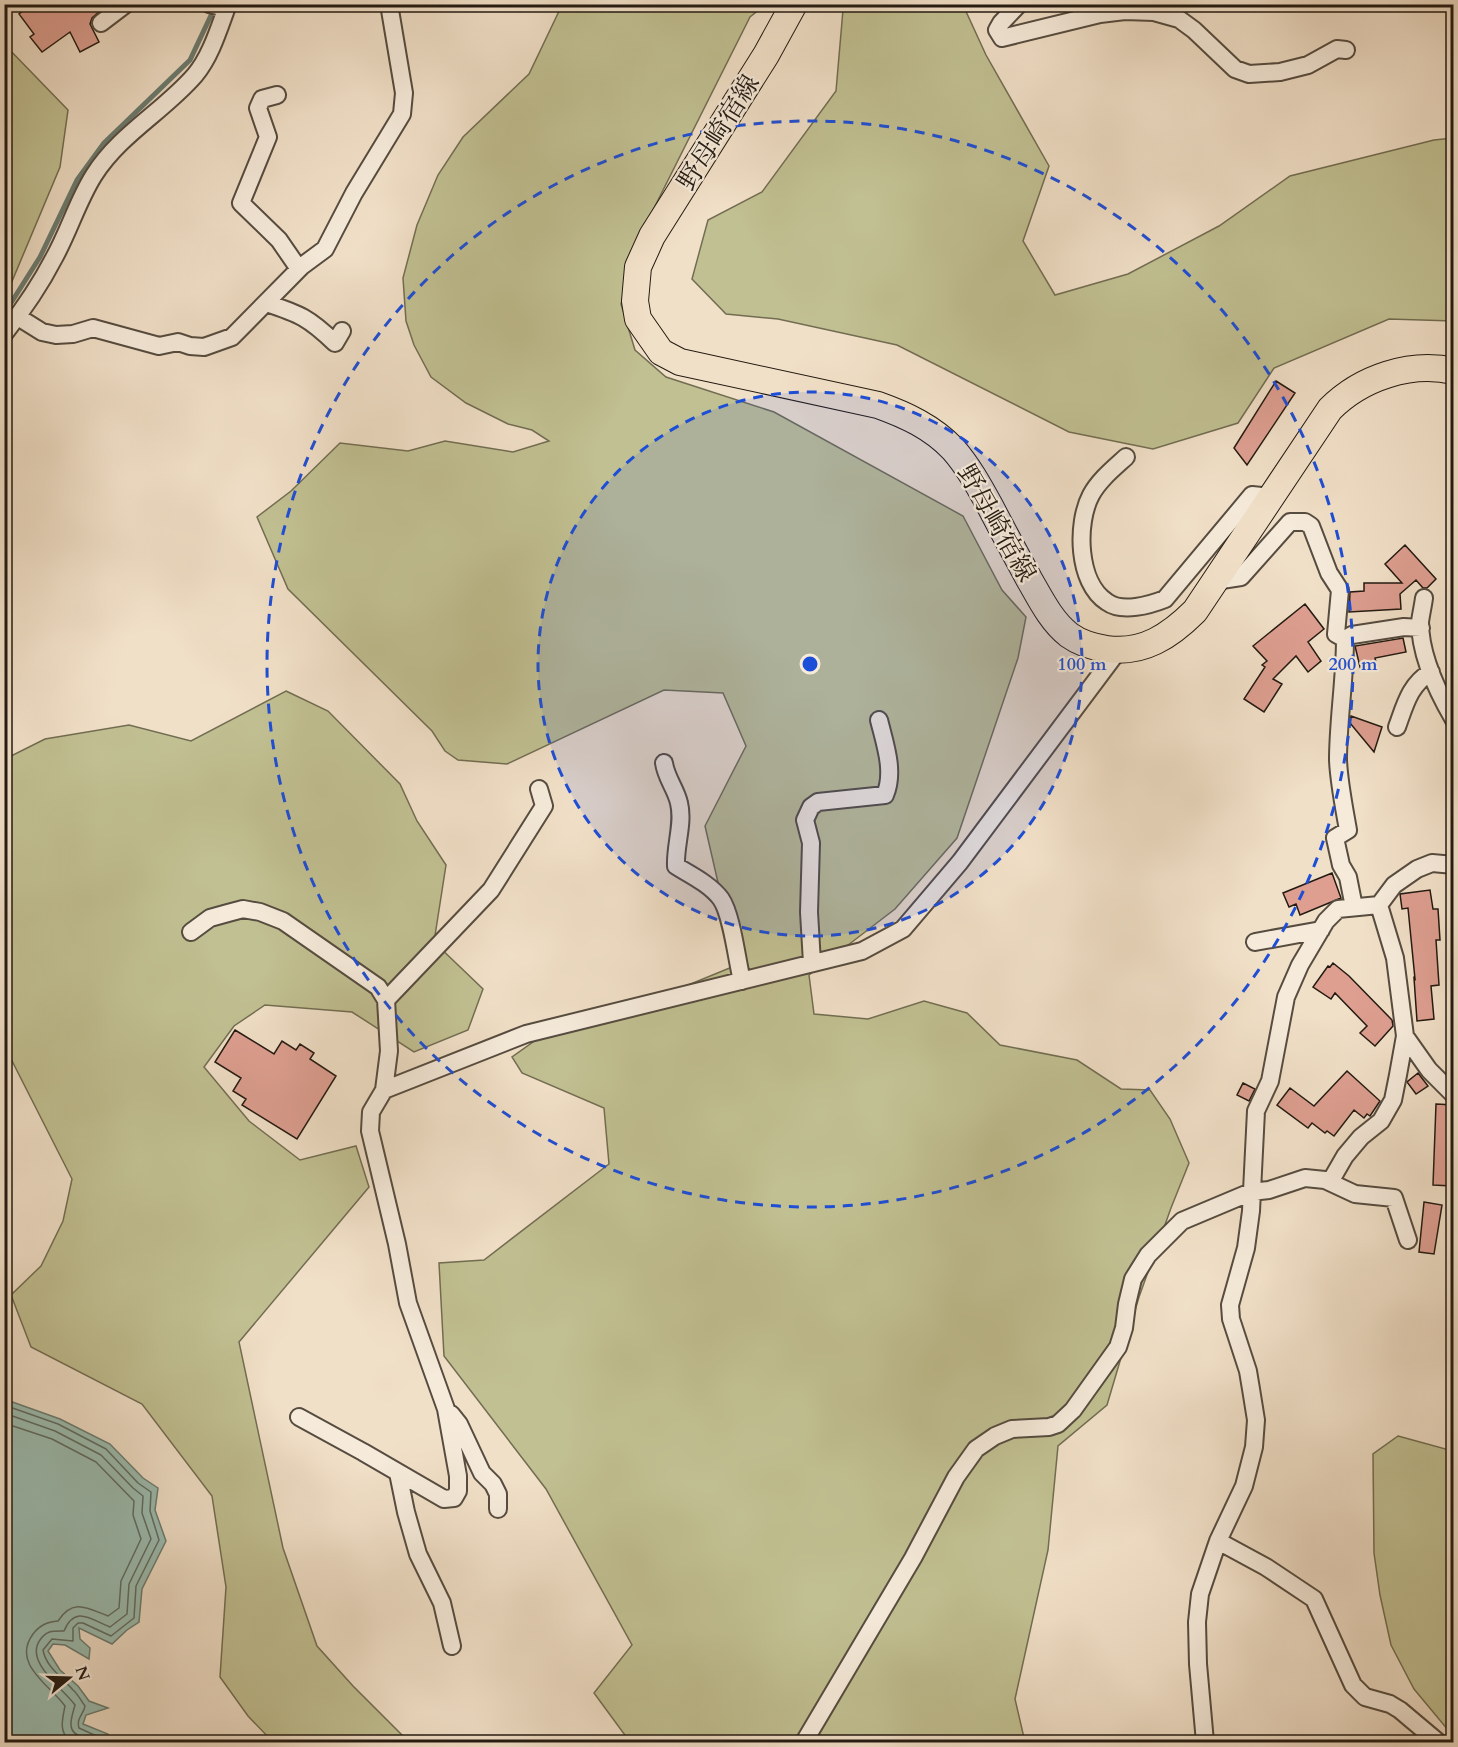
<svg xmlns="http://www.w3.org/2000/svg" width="1458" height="1747" viewBox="0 0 1458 1747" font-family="Cardo,'Noto Serif JP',serif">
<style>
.green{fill:#c1c092;stroke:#726d52;stroke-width:1.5}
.water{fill:#9bbdb1;stroke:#6b7c71;stroke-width:1.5}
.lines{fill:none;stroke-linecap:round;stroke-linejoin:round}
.shore{stroke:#5f6c62;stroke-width:1.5}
.stream{stroke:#6b7c71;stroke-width:5}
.building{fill:#de9f91;stroke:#231a12;stroke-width:1.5}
.minor-casing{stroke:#564c40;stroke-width:20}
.primary-casing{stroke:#231a12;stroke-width:28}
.minor{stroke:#f6ebdb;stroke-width:16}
.primary{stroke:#f1e0c8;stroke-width:26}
.ring{fill:none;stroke:#1d4ed8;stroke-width:3;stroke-dasharray:10 8}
.labels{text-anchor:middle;stroke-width:4.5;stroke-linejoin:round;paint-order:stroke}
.street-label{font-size:26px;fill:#231a12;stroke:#f6ebdb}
.centre{fill:#1d4ed8;stroke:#f6ebdb;stroke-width:3}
.ring-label{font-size:18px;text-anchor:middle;font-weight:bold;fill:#1d4ed8;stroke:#f6ebdb;stroke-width:4.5;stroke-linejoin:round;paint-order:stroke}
</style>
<rect width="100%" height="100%" fill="#f1e0c8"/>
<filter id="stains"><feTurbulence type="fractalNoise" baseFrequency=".00333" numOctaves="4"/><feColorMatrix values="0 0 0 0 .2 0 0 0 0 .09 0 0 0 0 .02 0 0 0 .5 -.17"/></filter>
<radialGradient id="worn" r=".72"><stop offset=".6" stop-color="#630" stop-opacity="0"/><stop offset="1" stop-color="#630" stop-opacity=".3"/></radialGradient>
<!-- green -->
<path class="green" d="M846,4l117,1 23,50 63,111 -26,75 32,54 73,-21 91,-48 71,-50 144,-36 19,-2v183l-64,-2 -115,49 -36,55 -85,26 -84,-17 -172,-87 -119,-26 -52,-5 -34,-35 16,-59 54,-28 74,-101 7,-81z
M562,5h203l-15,12 -108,215 -21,72 14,46 31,27 108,35 189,104 39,74 24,27 -8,41 -61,180 -62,71 -86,66 5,39 54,5 56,-18 43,12 33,32 77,15 44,29 29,1 20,29 19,44 -18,45 -32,89 -32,108 -49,41 -10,104 -33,149 10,43h-395l-36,-49 38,-48 -86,-156 -102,-133 -5,-93 45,-3 125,-96 -5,-56 -82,-35 -10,-16 31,-22 50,-11 144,-59 -32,-139 41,-80 -23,-53 -59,-3 -157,74 -49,-4 -13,-9 -13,-20 -144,-142 -31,-72 34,-26 49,-48 68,8 37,-10 68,11 36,-11 -17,-11 -24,-6 -42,-21 -35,-26 -17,-32 -8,-24 -3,-43 14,-53 21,-50 25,-38 66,-63z
M5,45l63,65 -8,57 -55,131z
M286,691l42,20 72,73 17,37 29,44 -12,77 49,47 -15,41 -54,22 -62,-40 -87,-7 -31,21 -30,41 45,54 51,39 56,-14 13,41 -130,155 44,206 34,98 36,40 56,56h-136l-25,-26 -28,-39 6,-90 -14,-91 -70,-92 -111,-57 -20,-52 30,-29 22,-45 9,-42 -67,-132v-288l40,-20 84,-14 62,16z
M1398,1436l55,15v285l-39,-47 -23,-44 -11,-50 -6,-42 -1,-99z"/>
<!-- water -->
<path class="water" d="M4,1399l56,20 50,25 33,34 15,10 -3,22 11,31 -24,48 -3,33 -12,8 -15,14 -33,-16 1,11 10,9 -1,11 -24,-14 -12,-1 -5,7 12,19 18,16 11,15 19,7 -22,7 -3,9 25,10 6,8h-109z"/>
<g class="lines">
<!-- shore -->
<path class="shore" d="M4,1405l54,19 48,25 32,34 13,9 -1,19 9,29 -23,46 -2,32 -23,18 -28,-13h-5l-5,5v13l-21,-2 -9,11c3,17 19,27 30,40 5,4 8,11 12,16 -1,8 -9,12 -6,22l24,11 3,3
M4,1413l51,18 46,24 32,33 10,8 -1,17 9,26 -22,45 -2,30 -17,13c-20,-8 -35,-22 -46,4 -11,0 -17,-1 -24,9 -16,22 24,49 35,65 -7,24 -7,28 17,37
M4,1423l48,16 44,23 38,39 -1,14 8,24 -20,42 -2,27 -11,8c-21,-8 -35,-18 -50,5 -11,1 -18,4 -25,13 -22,30 17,51 32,72 -3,15 -6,25 5,36"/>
<!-- stream -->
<path class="stream" d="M4,314l36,-57 37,-77 27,-37 86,-83 24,-51"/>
</g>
<!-- building -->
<path class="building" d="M32,4h63l5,7 -8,7 -2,6 9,18 -19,10 -10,-20 -28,20 -12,-15 4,-3 -15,-20z
M1276,381l19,12 -48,72 -13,-17z
M1405,545l31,34 -9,9h-4l-7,-8 -16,14 1,15 -52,3 1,-20 14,-1v-8h38l-17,-19z
M1305,604l19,25 -16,13 13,19 -13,11 -12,-16 -23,23 9,5 -18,28 -20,-13 21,-32 -3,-2 5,-4 -14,-15z
M1403,638l3,14 -31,6 2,9 -16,4 -6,-25z
M1351,716l31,11 -8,25 -24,-29z
M1332,873l9,25 -41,17 -4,-11 -7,3 -6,-14z
M1430,890l3,19h5l2,31h-4l3,45 -8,1 3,33 -17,2 -3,-43 1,1 -7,-71 -6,1 -2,-15z
M1333,963l16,13 43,44 1,6 -18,20 -15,-13 7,-7 -32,-33 -4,6 -18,-12 15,-21 2,1z
M235,1030l39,24 8,-13 14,9 4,-6 14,9 -4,6 26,17 -39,63 -55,-34 4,-6 -13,-8 8,-13 -26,-16z
M1347,1071l33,30 -10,15 -3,-2 -3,4 -10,-8 -20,26 -7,-5 -2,2 -13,-10 -4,5 -31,-23 13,-17 24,18z
M1418,1073l10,13 -12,8 -9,-12z
M1243,1083l12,6 -6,12 -12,-6z
M1436,1104l18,1 -2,81 -19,-1z
M1424,1202l18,3 -8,49 -15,-2z"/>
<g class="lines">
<defs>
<path id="minor" d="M209,4l17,4
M1019,4l-18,19 -4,7 5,8 98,-24 25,-3 29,1 25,7 15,11 41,39 14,5 31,-2 28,-7 29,-16 9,1
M101,23l25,-19
M277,95l-15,4 -4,9 10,29 -27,66 38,37 20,29
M266,303c34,11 43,15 69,40l7,-12
M18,317l24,15 14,3 17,-1 20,-6 66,18 19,-4 12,4 14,1 28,-10 70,-71 23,-17 29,-56 48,-79 2,-21 -15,-89
M4,334c19,-24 36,-49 50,-76 15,-27 24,-58 40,-83 26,-41 70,-64 101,-100 16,-19 24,-47 33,-71
M1126,457c-12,11 -27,23 -35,38 -15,28 -14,88 16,107 15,11 43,3 58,-3l87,-104 19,2
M1215,581l26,-4 49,-55h15l6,4 18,47 11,17 -4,44 9,5c0,41 -7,81 -7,121 1,23 6,47 10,70l-13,8 6,27 7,12 6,30
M1424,598c-1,8 -3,16 -4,24 0,34 17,69 34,98
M1345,639l7,-4 52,-8 17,1
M1397,727c8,-22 13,-43 34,-55
M664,763c2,15 12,26 15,40 5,20 -4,42 -3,63 15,9 35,19 45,33 11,16 16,62 21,82
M191,932l19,-14 18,-5 15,-4 17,3 23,9 95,66 8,13 3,51 -5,39 -13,22 -1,19 27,113 11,59 38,106 12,67v15l-4,7 -10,1 -81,-47 -64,-35
M1255,942l66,-12
M812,963l-3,-51 2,-69 -6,-23 6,-13 7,-5 67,-7c10,-23 0,-51 -6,-75
M386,1000l105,-110 53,-84 -5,-17
M1405,1036l24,34 25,25
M384,1090l142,-56 336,-83 41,-22 57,-67 158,-211
M1330,1182l15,-26 16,-19 20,-16 12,-21 5,-25 7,-39 -10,-78 -16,-53
M451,1414l8,10 23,49 11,11 5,10v15
M398,1473l8,39 12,42 24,49 10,43
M1218,1541l48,26 48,32 39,86 12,12 25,7 10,6 38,32
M804,1742l109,-184 43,-81 20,-28 19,-13 17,-7 37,-2 9,-3 15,-14 45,-63 6,-19 3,-24 6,-25 15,-24 34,-34 69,-29 18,-2 36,-12 20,2 30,14 39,4 14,42
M1205,1742l-7,-78 -1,-42 3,-28 18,-53 26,-55 10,-39 2,-27 -5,-31 -3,-18 -17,-52 -1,-14 16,-57 5,-37 5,-100 14,-30 16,-84 14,-32 26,-44 12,-12 41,-4 15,-20 23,-16 15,-6 22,2"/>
<path id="primary" d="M794,4l-28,51 -114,181 -14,31 -3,34 3,18 23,33 19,10 198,43c28,10 54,22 75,44 15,17 26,37 37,57 13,25 26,49 39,73 11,19 22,42 40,56 11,8 24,12 38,14 36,5 63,-13 88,-38l135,-202c31,-31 80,-48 124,-38"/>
</defs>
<!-- minor casing -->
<use href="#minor" class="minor-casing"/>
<!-- primary casing -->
<use href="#primary" class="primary-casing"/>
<!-- minor -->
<use href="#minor" class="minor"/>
<!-- primary -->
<use href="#primary" class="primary"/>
</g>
<!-- distance rings -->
<circle cx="810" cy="664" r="272" fill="#1d4ed8" fill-opacity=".12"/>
<g class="ring">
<circle cx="810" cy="664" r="272"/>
<circle cx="810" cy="664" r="543"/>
</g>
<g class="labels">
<!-- street labels -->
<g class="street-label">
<text transform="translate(718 132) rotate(-58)" y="9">野母崎宿線</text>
<text transform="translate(997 523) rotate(60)" y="9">野母崎宿線</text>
</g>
</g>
<circle cx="810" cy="664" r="9" class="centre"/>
<g class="ring-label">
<text x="1082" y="670">100 m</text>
<text x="1353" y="670">200 m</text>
</g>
<!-- margin -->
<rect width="1458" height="1747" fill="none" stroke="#f1e0c8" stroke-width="24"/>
<rect x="6" y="6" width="1446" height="1735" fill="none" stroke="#231a12" stroke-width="3"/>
<rect x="12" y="12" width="1434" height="1723" fill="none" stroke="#231a12" stroke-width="1.5"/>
<!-- north arrow -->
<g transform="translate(69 1678) rotate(71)" stroke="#f6ebdb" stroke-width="4.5" paint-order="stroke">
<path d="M0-4.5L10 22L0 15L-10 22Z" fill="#231a12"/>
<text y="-9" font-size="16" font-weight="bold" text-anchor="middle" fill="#231a12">N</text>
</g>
<rect width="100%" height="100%" filter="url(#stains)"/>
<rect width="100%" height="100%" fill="url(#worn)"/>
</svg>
